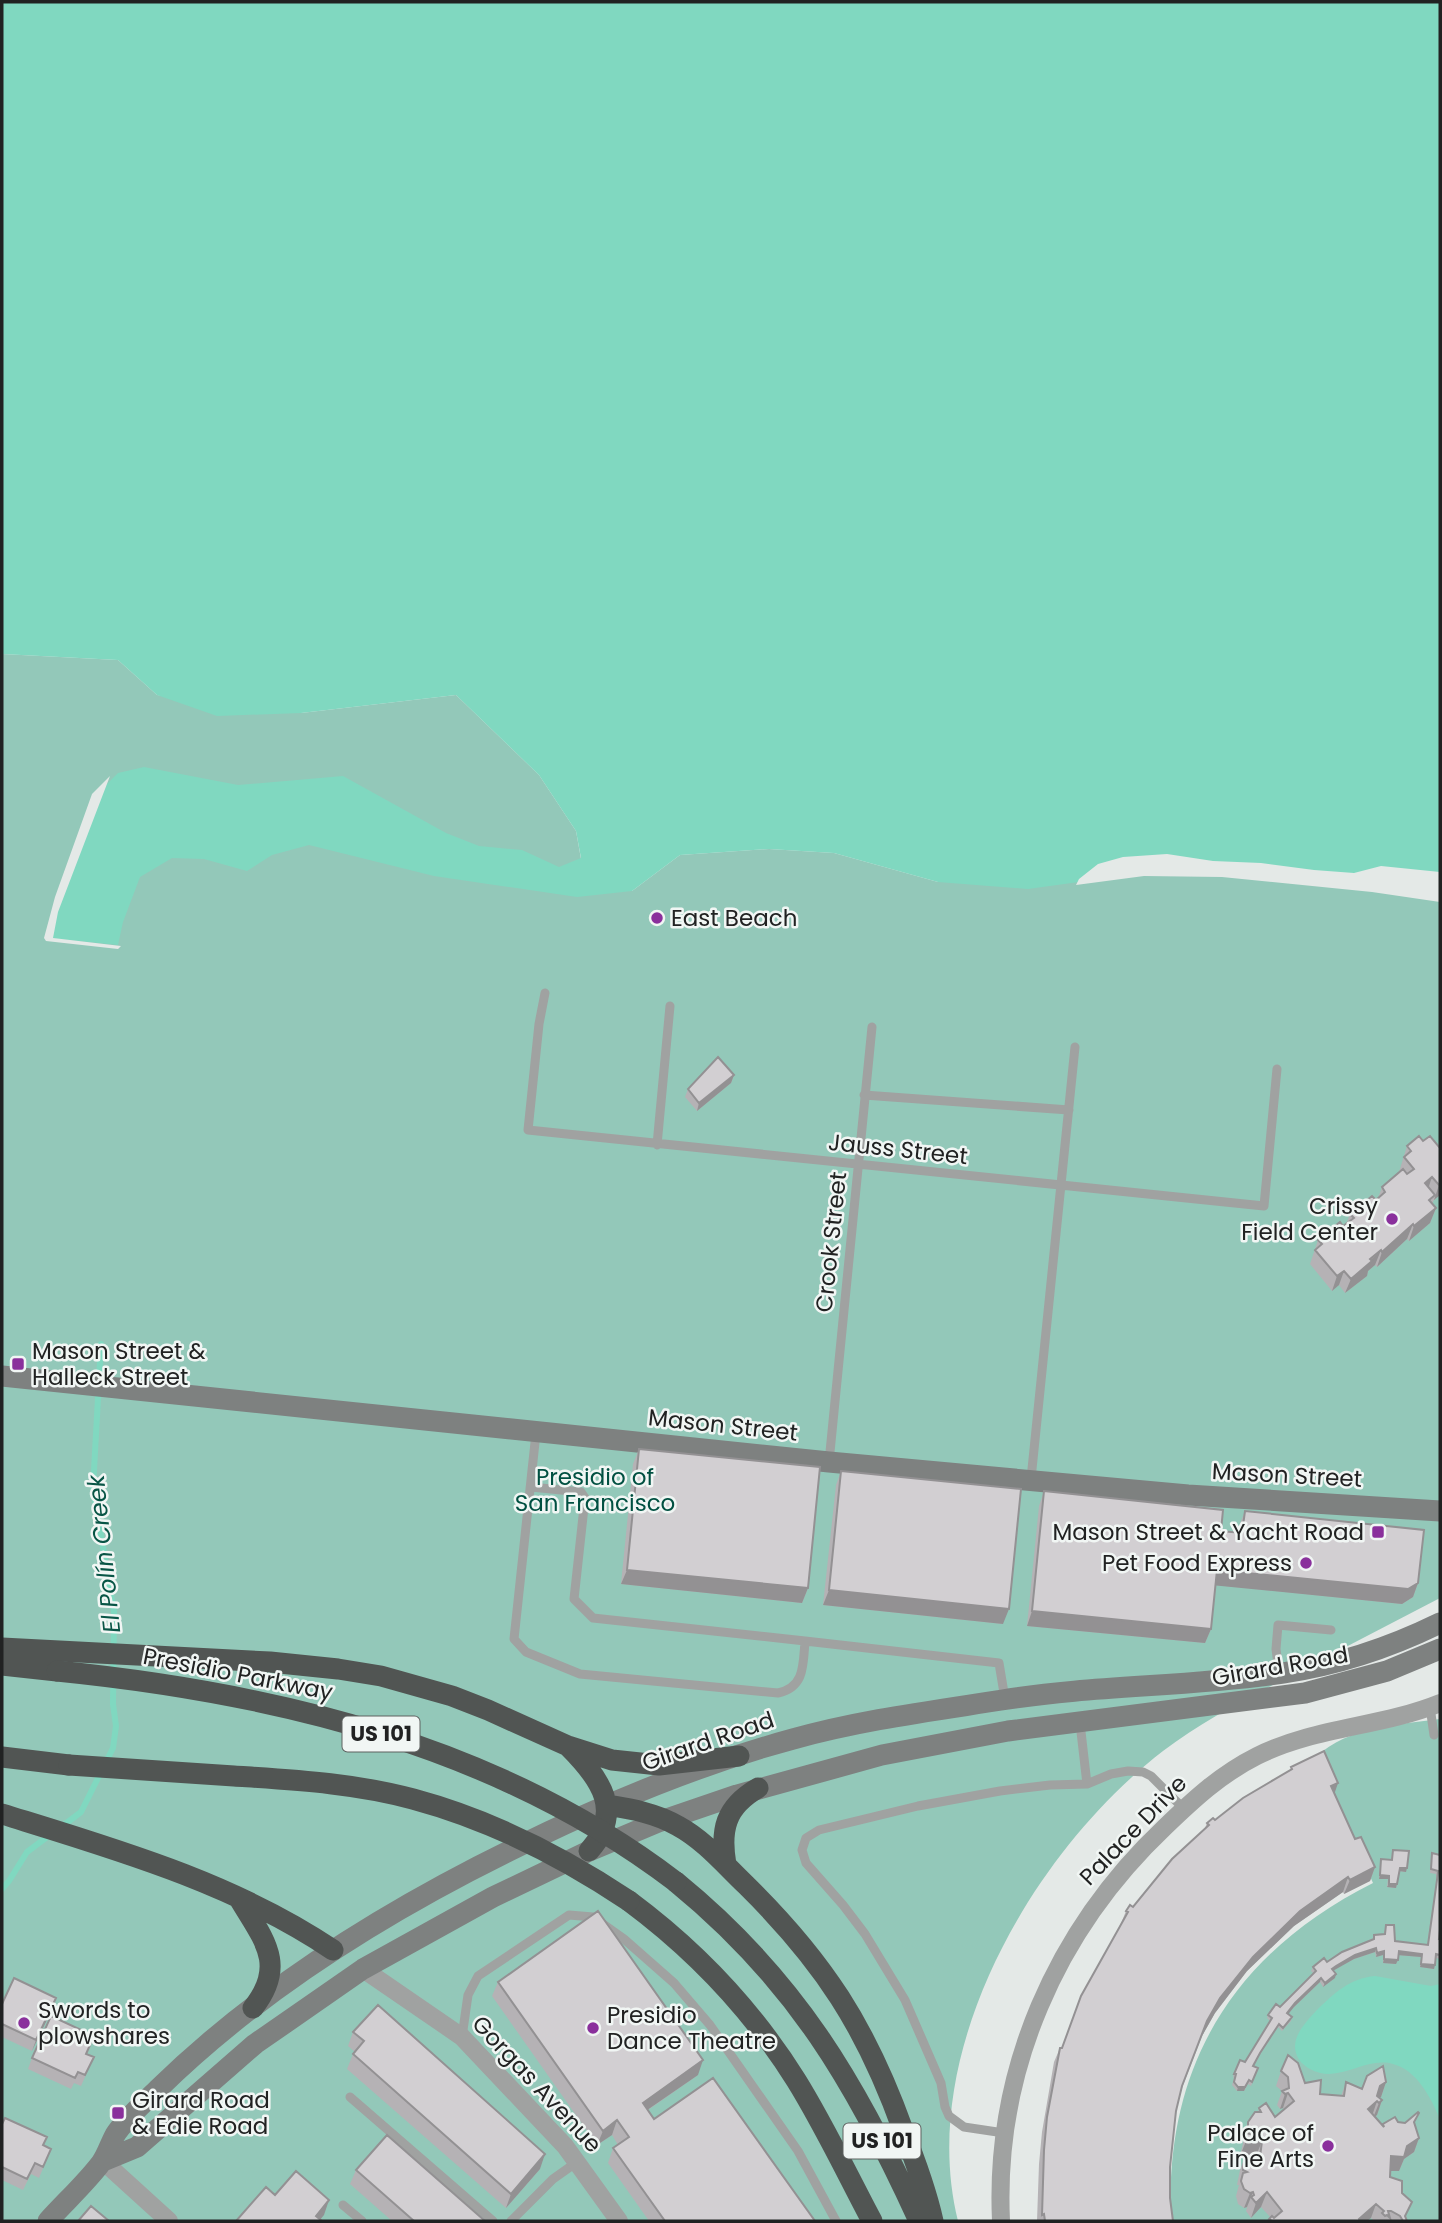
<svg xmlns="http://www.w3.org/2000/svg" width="1442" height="2223" viewBox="0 0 1442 2223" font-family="Poppins,sans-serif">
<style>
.green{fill:#93c8b9}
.water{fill:#80d8c0}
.pier{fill:#e4e9e7}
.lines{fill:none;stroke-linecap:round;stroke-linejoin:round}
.stream{stroke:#80d8c0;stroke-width:6}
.lane{stroke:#a0a2a1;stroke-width:9}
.street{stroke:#a0a2a1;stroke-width:18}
.secondary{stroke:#7e8180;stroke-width:21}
.highway{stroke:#515553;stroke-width:21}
.highway-bridge{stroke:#515553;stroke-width:21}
.wall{fill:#b5b2b5;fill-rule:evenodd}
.shaded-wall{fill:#939193}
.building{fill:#d2cfd2;stroke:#939193;stroke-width:2}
.poi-dot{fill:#8a309c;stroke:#f1f6f4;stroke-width:2.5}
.labels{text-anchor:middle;stroke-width:5;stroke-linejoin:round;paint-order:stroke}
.shield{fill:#f1f6f4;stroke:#5f6261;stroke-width:2}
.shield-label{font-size:21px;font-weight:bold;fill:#212222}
.poi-label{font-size:23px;fill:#212222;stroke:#f1f6f4;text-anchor:start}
.street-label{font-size:23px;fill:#212222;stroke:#f1f6f4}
.park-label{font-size:23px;fill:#005041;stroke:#f1f6f4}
.water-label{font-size:24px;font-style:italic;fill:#085546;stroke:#f1f6f4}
</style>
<rect width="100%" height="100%" fill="#e4e9e7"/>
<!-- green -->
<path class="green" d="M2,654l116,6 39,35 144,18 155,-18 83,80 37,56 5,28 51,32 48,-36 89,-6 65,4 104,29 158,-3 48,-6h79l217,26v699c-50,26 -100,52 -150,78 -44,23 -88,45 -127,75 -131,101 -247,302 -205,470h-956z
M1440,1719v502h-269c-7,-156 63,-268 202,-338l-57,-126c33,-31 82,-32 124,-38z"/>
<!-- water -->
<path class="water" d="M2,2h1438v897l-217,-26h-79l-116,16 -90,-7 -104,-29 -65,-4 -89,6 -48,36 -55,6 -143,-21 -125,-31 -37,10 -25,16 -43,-12 -32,-1 -32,19 -17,45 -5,23 -70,-7 48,-143 22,-22 26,-6 94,18 105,-9 103,57 33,13 43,4 37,17 22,-9 -5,-27 -37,-56 -83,-80 -155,18 -84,3 -60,-21 -39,-35 -116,-6z
M1375,1976l56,10 9,-2v136c-8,-21 -23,-50 -47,-56 -29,-8 -54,21 -83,5 -7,-4 -12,-9 -14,-16 -5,-16 10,-31 20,-42 17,-17 34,-33 59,-35z"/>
<!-- pier -->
<path class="pier" d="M110,776l-52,136 -5,26 68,8 -3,3 -72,-8 -2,-3 11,-41 37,-103z
M1167,854l46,7 48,2 53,7 40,3 27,-7 59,6v30l-68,-10 -150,-15 -78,-1 -68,9 3,-6 19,-15 25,-7z"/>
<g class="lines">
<!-- stream -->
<path class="stream" d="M60,1828l21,-16 32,-64 3,-22 -3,-22 1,-92 -21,-124 8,-144
M2,1889l7,-8 18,-29 24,-18"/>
<!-- lane -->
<path class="lane" d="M545,993l-6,31 -11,106 736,76 13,-137
M864,1095l205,15
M657,1145l13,-139
M829,1462l43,-435
M1031,1479l44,-432
M531,1487l50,5 4,6 -11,101 19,19 212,23c-2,24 0,46 -27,52l-198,-19 -54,-22 -12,-13 22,-206
M805,1641l194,22 6,36
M1279,1672l-3,-23 2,-24 53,5
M1430,1707l4,28
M1080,1723l7,61
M462,2037l6,-42 10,-19 91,-61 24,2 31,22 50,44 36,42 88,126 38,70
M350,2097l143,124
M1004,2133l-40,-6 -15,-11 -4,-9 -4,-24 -36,-83 -40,-66 -22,-29 -37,-42 -4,-13 4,-12 13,-8 99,-24 82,-15 50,-6 37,-1 24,-10 17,-3 15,1 8,4 32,32
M343,2205l19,16
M511,2221l42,-42 24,-17"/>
<!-- street -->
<path class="street" d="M363,1969l99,68 103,109 54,75
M103,2161l66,60
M1001,2221c-7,-150 55,-291 164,-394 29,-28 56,-53 92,-71 58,-29 124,-29 183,-53"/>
<!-- secondary -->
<path class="secondary" d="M2,1376l827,86 359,33 252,16
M103,2161l34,-14 118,-103 108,-75 130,-72 96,-46 69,-29 79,-27 145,-40 126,-24 297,-38 82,-22 53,-22
M48,2221c17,-19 37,-37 53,-58 6,-8 9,-19 14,-28 11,-17 29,-32 43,-46 103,-101 228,-178 357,-241 89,-44 182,-83 278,-109 68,-19 139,-28 209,-39 93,-15 188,-13 281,-27 55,-8 108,-26 157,-50"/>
<!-- highway -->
<path class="highway" d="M2,1648l268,14 68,7 43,7 71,20 36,14 80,36 44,14 47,5 80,-9
M2,1665l55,6
M569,1747c32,32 55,65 20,104
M2,1757l67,8
M607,1805c24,4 49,8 71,21 26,14 47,39 68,59 78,77 120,142 157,245 12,30 23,60 30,91
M2,1814c113,35 232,69 331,136
M726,1865c-6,-35 -1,-58 32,-77
M676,1882c119,97 180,201 243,339
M240,1900c24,40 47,65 13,108
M629,1901c66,49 123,109 167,179 28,45 51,94 76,141"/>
<!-- highway-bridge -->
<path class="highway-bridge" d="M57,1671c219,22 441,75 619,211
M69,1765c55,4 110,7 165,11 60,4 120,7 179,23 78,21 149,57 216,102"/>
</g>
<!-- wall -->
<path class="wall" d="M734,1075l-3,8 -34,28 -12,-14 3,-8z
M1423,1141l17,7v47l-6,5 -2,4 4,4 -6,15 -21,18 -2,-2 -30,28 -2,-2 -7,6 -1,5 -22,17 -6,-8 -7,6 -22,-27 8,-24 25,-14 3,-2 4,-10 28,-16 4,-11 18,-14 -1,-1 8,-26z
M639,1449l169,139 -6,15 -181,-19 12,-120z
M841,1471l162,153 -180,-19 13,-120z
M1044,1491l177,40 17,1 1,-6 6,-15 173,72 -5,14 -11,7 -187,-19 -4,44 -6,14 -178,-17 12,-120z
M1291,1767l43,26 21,46 20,28 -5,14 -26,13 -1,-2 -49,34 -47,45 -32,42 -13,23 -20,52 -6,23 -6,56v31l3,23h-136l2,-57 3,-32 12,-70 6,-14h2l58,-122 6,-15 7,-4 72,-79 2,-5 8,-3 75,-49z
M1393,1850l13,22 -7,-1 -3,17 -9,-1 1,-8h-9l1,-16 1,-4h10z
M1432,1853l8,2 -1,84h1v20l-4,-1 -2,11 -14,-2 1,-10 -23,-2 -2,9 -13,-1v-8l-7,2 -1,-5 -21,7 -21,11 2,8 -12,9 -3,-5 -26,25 -6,7 4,3 -1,4 -9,10 -4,-4 -19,29 -5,10 4,2 -7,18 -3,-2 -4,7h-7l-5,-6 2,-7 -1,-1 1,-3 11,-12 25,-41 -3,-3 1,-3 12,-8 33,-34 -2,-2 2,-4 14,-5 45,-22 2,-5 10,-1 2,-9 9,16 32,4 9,-61v-10l-6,-1 1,-16z
M498,1982l200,93 -50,35 6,9 161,102h-166l-41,-58 5,-15 5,-3 -6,-10 -15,10 -105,-149z
M2,2004l50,5 -20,42 -30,-14z
M353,2032l187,137 -34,39 -159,-139 6,-15 2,-2 -7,-6z
M90,2047l-3,7 7,3 -13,29 -7,-3 -3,6 -43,-20 4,-11z
M1281,2071l24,12 15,11 21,2 5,-14 16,7 24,-7 -5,15 -2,1 3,2 -5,15 -2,2 8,9v-2l15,-2 17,4 4,12 -5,14 -10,7 -5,12h-9v6l12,16 5,28h-33l-3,-3 -4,3h-99l3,-3 -10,-11 -10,11 -5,-7 1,-4 -3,1 -6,-4 -2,-8 3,-11h-2l3,-15 5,-14h-5l3,-13v-7l5,-14 10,-10 1,-4 16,9 9,-8 -1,-1 -3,1 -3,-4 5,-14 -6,-5zM1248,2156h8l-1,9 -8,-1z
M2,2124l49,25 -12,29 -8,-4 -8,16 -21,-10z
M356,2170l129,51h-93l-42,-37z"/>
<!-- shaded-wall -->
<path class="shaded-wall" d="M734,1075l-3,8 -34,28 2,-8z
M1432,1177l-5,15 -2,-9z
M1439,1185h1v10l-6,5z
M1436,1208l-6,15 -21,18 5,-15z
M1413,1224l-6,15 -30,28 5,-15z
M1381,1250l-6,15 -7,6 -1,5 -22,17 6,-14z
M1344,1271l-5,14 -7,6 5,-15z
M627,1570l181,18 -6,15 -181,-19z
M1217,1570l201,13 -5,14 -11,7 -191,-19z
M829,1590l180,19 -6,15 -180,-19z
M1032,1611l179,18 -6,14 -178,-17z
M1338,1783l-5,15 -2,-12z
M1375,1867l-5,14 -26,13 6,-14z
M1400,1868h7l-1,4 -7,-1z
M1380,1875l9,1 -1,3h-9z
M1348,1877l-5,15 -49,34 -47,45 -32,42 -13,23 5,-15 13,-23 33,-41 47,-46z
M1389,1884h8l-1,4 -9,-1z
M1376,1948l-1,4 -21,7 -23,13 1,-3 4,-3 19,-11z
M1384,1951l-1,4 -7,2 1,-4z
M1399,1951l23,3 -1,3 -24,-2z
M1384,1959l14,1 -2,4 -13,-1z
M1421,1964l14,1 -1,4 -14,-2z
M1336,1974l-1,4 -12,9 2,-4z
M1321,1978l-1,4 -26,25 -8,10 1,-4 8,-10z
M56,1998l-4,11 -20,42 4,-11z
M703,2060l-5,15 -61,42 6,-14z
M1249,2080l-5,11h-7l1,-4z
M1386,2082l-5,15 -6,4 5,-15z
M1288,2093l-5,15 -3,1 5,-15z
M1382,2100l-5,15 -4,3 6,-15z
M1377,2101l-5,15 -4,-7z
M617,2120l-5,15 -15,10 6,-14z
M1419,2138l-5,14 -10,7 -5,12h-13l5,-15z
M1246,2141h16l-6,15h-16z
M545,2154l-5,15 -34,39 5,-14z
M1253,2192l-6,15 -3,1 6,-15z
M1267,2192l-6,15 -10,11 5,-15z
M329,2200l-5,15 -5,6 -3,-5z
M1376,2204l-5,14 -4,3h-9l1,-2z"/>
<!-- building -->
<path class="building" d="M718,1057l16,18 -35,28 -11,-14z
M1419,1136l4,5 7,-5 10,12v37h-1l-7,-8 -7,6 10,12 -6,5 7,8 -22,18 -1,-2 -31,28 -1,-2 -11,9 2,2 -21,18 -7,-8 -7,5 -22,-26 7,-6 -4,-4 22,-18 3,4 11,-8 -4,-4 22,-18 4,4 9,-8 -3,-5 21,-18 4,5 7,-5 -10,-12 7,-6 -4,-5z
M639,1449l181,18 -12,121 -181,-18z
M841,1471l180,18 -12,120 -180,-19z
M1044,1491l179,19 -2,21 21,2 3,-22 179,19 -6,53 -10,6 -191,-19 -6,59 -179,-18z
M1324,1751l14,32 -7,3 24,53 6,-2 14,30 -25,13 -2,-3 -48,34 -47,46 -33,41 -13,23 -25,65 -6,25 -6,56v31l3,23h-128l-1,-7 -2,1 2,-65 3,-33 13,-69h2l19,-52 47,-84 -2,-1 4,-6 3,2 39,-48 37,-34 -2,-2 6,-5 2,2 28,-22 49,-29 -1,-2z
M1393,1850l16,1 -2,17h-7l-3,16h-8v-8l-9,-1 1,-16 11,1z
M1432,1853l8,2v75l-1,9h1v16l-4,-1 -1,11 -14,-1 1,-10 -23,-3 -1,9 -14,-1v-8l-7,2 -1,-5 -21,7 -19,11 -4,3 4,5 -11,9 -4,-5 -26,25 -8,10 5,4 -9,11 -4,-4 -19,29 -7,13 5,2 -6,14 -3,-2 -4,7h-7l-4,-5 2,-8h-2l6,-14 5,2 27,-44 -4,-3 8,-11 4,3 36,-36 -3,-4 11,-9 3,4 15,-10 32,-13v-4l11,-1 1,-9h8l1,16 33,4 9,-65 1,-9 -7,-2z
M598,1911l105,149 -60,43 11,16 59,-41 102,143h-150l-52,-73 16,-11 -12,-17 -14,11 -105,-149z
M14,1978l42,20 -20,42 -34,-16v-20z
M378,2005l167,149 -34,40 -158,-140 11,-13 -11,-9z
M51,2016l43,20 -8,18 8,3 -9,18 -7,-3 -3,6 -43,-20z
M1288,2055l10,8 7,20 16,-3 -1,14 24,2 2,-14 16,7 5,-13 16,-10 3,16 -6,4 -3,10 5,4 -3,3 -2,-2 -9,8 16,18 -1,-3 12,-7 3,5 7,1 13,-11 1,1 -5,9 5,16 -12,8 -3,11 -13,-1 -1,21 12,4v12l10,9 -7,14 2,5h-4l-3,-5 -9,-5h-3l2,7 -3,-3 -2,1 -3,-3 2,-2 -8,-7 -17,15 1,2h-88l-3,-2 3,-3 2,2 8,-7 -15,-19 -11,11 -5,-6 3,-2 -1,-3 -3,1 -6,-4 -3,-8 2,-8 4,-1 -4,-2 2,-15h3l-1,9 12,1 3,-24h-16v-8l4,1 1,-3 -3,-3v-6l7,-10h6l-2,-4 7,-5 9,14 19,-16 -6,-8 -3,1 -3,-3 7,-3 -1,-11 -7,-6z
M5,2118l42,19 -4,8 8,4 -8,18 -8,-4 -8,16 -25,-12v-43z
M387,2135l98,86h-71l-58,-51z
M296,2171l33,29 -13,16 6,5h-86l30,-34 9,8z
M91,2206l18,15h-31z"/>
<!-- markers -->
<g class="poi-dot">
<circle cx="657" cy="918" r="7"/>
<circle cx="1392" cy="1219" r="7"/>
<rect x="11" y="1357" width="14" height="14" rx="3.5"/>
<rect x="1371" y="1525" width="14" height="14" rx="3.5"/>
<circle cx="1306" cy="1563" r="7"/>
<circle cx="24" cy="2023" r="7"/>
<circle cx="593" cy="2028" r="7"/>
<rect x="111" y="2106" width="14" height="14" rx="3.5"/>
<circle cx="1328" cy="2146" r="7"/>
</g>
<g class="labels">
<!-- shield labels -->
<g class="shield">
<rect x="342.5" y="1716.5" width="77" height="35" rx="5"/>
<rect x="843.5" y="2123.5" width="77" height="35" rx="5"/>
</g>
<g class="shield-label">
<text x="381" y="1741">US 101</text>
<text x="882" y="2148">US 101</text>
</g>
<!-- poi labels -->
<g class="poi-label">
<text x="671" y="926">East Beach</text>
<text x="1378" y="1214" text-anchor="end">Crissy<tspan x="1378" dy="26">Field Center</tspan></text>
<text x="32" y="1359">Mason Street &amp;<tspan x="32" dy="26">Halleck Street</tspan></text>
<text x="1364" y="1540" text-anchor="end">Mason Street &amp; Yacht Road</text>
<text x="1292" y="1571" text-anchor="end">Pet Food Express</text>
<text x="38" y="2018">Swords to<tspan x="38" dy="26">plowshares</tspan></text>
<text x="607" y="2023">Presidio<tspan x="607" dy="26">Dance Theatre</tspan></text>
<text x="132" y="2108">Girard Road<tspan x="132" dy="26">&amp; Edie Road</tspan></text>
<text x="1314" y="2141" text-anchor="end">Palace of<tspan x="1314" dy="26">Fine Arts</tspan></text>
</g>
<!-- street labels -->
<g class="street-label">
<text transform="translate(898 1149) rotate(6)" y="8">Jauss Street</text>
<text transform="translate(831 1242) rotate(-84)" y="8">Crook Street</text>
<text transform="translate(723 1425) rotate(6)" y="8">Mason Street</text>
<text transform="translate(1287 1475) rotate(3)" y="8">Mason Street</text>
<text transform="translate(1280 1666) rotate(-10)" y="8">Girard Road</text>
<text transform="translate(238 1674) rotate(11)" y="8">Presidio Parkway</text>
<text transform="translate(708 1741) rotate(-19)" y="8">Girard Road</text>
<text transform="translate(1133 1830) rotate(-46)" y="8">Palace Drive</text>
<text transform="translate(537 2084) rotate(47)" y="8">Gorgas Avenue</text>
</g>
<!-- park labels -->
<g class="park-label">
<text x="595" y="1485">Presidio of<tspan x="595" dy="26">San Francisco</tspan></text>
</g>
<!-- water labels -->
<g class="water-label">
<text transform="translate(104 1554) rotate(-96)" y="8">El Polín Creek</text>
</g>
</g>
<!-- border -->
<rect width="1442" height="2223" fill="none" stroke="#212222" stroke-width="7"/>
</svg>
